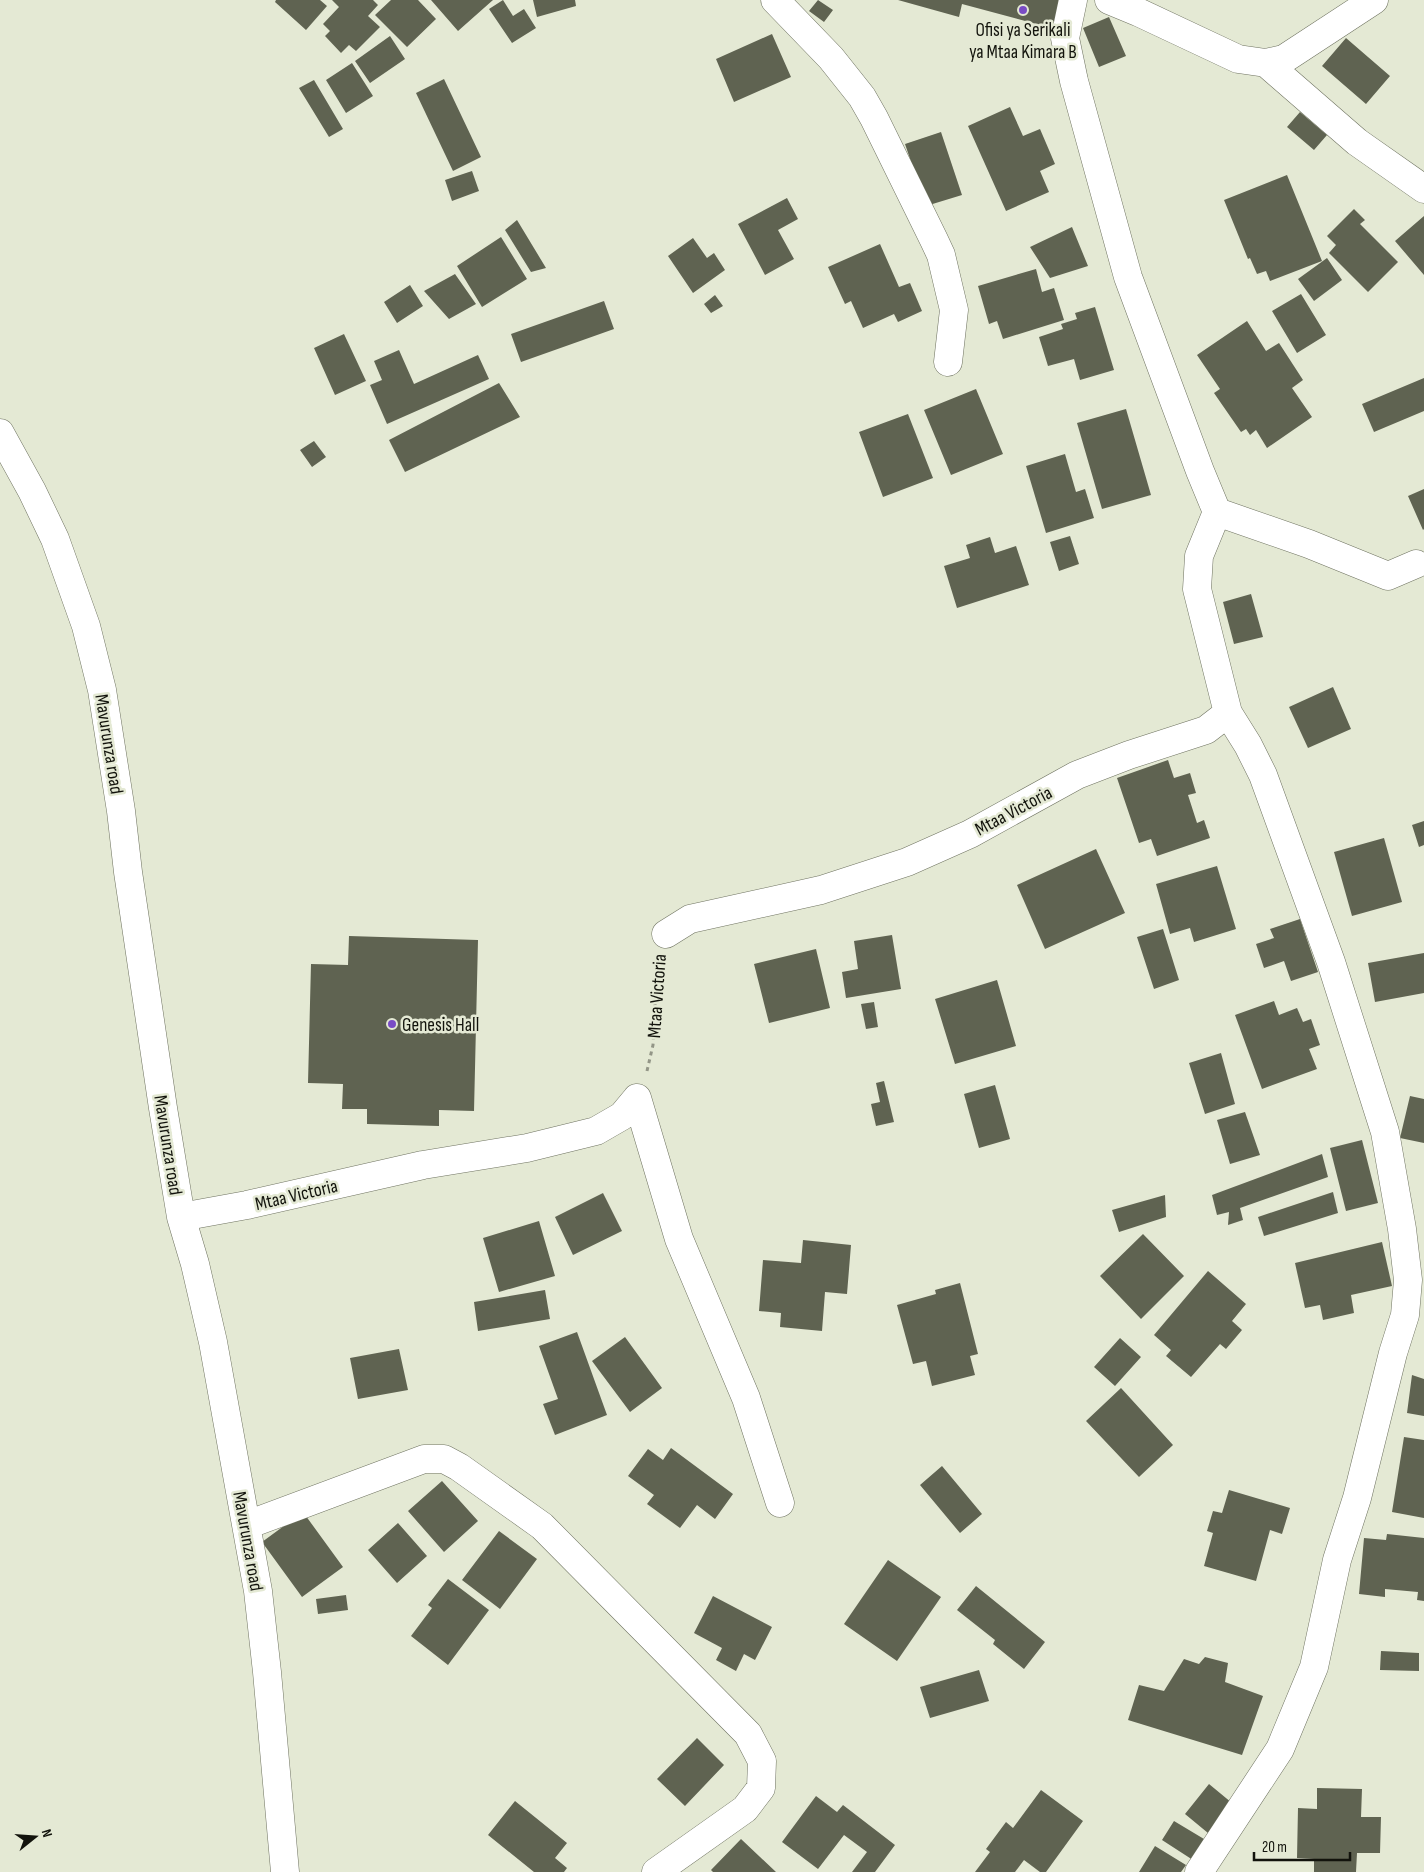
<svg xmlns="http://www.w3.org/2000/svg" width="1424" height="1872" viewBox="0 0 1424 1872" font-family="'Sofia Sans Condensed',sans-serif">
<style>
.building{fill:#5f6351}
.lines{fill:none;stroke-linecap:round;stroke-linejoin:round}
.minor-casing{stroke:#6f7361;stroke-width:29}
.path{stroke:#939687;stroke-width:3;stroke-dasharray:4 4;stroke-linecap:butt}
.minor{stroke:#fff;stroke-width:28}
.poi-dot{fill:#794cc5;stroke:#e4e9d4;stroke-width:2}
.labels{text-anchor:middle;stroke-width:5;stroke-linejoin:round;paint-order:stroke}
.poi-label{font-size:19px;fill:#12130c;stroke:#e4e9d4}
.street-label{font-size:19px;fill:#12130c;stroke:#e4e9d4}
</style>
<rect width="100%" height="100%" fill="#e4e9d4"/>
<!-- building -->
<path class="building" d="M276,0h44l7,6 -21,24 -31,-28z
M332,0h41l5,5 -10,11 12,11 -24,24 -7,-6 -8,8 -16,-17 5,-5 -7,-7 16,-17z
M391,0h27l18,19 -29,28 -32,-32z
M431,0h62l-35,31z
M503,0l10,16 11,-7 12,19 -24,15 -23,-34z
M533,0h42l1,6 -39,11z
M818,0l15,10 -9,12 -15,-11z
M898,0h164l-7,29 -93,-25 -3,13z
M1109,17l17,39 -27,11 -16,-39z
M772,34l19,43 -57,25 -18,-43z
M390,36l15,23 -35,24 -15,-22z
M1346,38l44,38 -24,28 -44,-38z
M352,63l21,33 -27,17 -20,-33z
M444,79l37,78 -28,14 -37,-78z
M314,80l29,49 -14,8 -30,-49z
M1010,107l13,29 17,-7 15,35 -15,7 9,21 -43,19 -38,-85z
M1300,112l27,23 -13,15 -27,-23z
M941,132l21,63 -36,11 -21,-62z
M472,171l7,20 -27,10 -7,-21z
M1287,175l35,86 -52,20 -4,-10 -9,3 -7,-16 -2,1 -24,-59z
M787,198l11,21 -20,11 16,29 -29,16 -27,-51z
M1354,209l11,11 -5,4 38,38 -30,30 -39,-39 7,-8 -9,-9z
M1424,216v59l-29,-34z
M517,220l29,48 -15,4 -26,-42z
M1072,227l16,39 -38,12 -20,-31z
M501,237l26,42 -45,28 -25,-41z
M693,238l14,20 7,-5 11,17 -32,23 -25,-37z
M880,244l19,43 11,-4 12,28 -24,11 -4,-8 -31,14 -12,-27 -6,3 -17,-37z
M1327,258l15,22 -28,21 -16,-22z
M1036,269l6,23 12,-4 10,32 -61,19 -6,-18 -8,3 -11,-38z
M455,274l21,30 -27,15 -25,-28z
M410,285l13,21 -26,17 -13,-21z
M1301,294l25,41 -29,18 -25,-42z
M715,295l8,11 -12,7 -7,-9z
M604,301l10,28 -93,33 -10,-28z
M1095,307l19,63 -34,10 -6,-21 -26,7 -9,-29 24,-8 -2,-5 16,-5 -2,-6z
M1247,321l19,30 13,-8 24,37 -11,8 20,29 -45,31 -11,-18 -6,5 -4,-6 -5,3 -27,-39 6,-4 -23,-34z
M344,334l22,47 -31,14 -21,-47z
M399,350l15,34 64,-29 11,24 -102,45 -17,-39 12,-5 -8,-19z
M1424,378v33l-50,21 -12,-28z
M499,383l21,34 -115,55 -16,-32z
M976,389l27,65 -52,21 -27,-65z
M1126,409l25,86 -49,14 -25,-86z
M908,414l25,64 -50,19 -24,-65z
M314,441l12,16 -14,10 -12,-17z
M1065,454l11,38 9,-3 9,29 -48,15 -20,-67z
M1424,489v40l-1,1 -15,-34z
M1070,536l9,28 -20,7 -9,-29z
M990,537l5,16 21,-7 13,39 -72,23 -13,-42 26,-8 -4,-13z
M1251,594l12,43 -29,7 -11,-42z
M1333,687l18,42 -43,19 -19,-41z
M1168,760l6,18 16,-5 6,20 -8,2 9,28 7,-3 6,18 -53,18 -6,-17 -12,4 -22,-65z
M1424,821v24l-5,2 -7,-22z
M1384,838l18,64 -50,14 -18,-64z
M1096,849l29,64 -80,36 -28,-64z
M1217,866l19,63 -42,13 -4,-14 -20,6 -14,-50z
M1300,919l18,53 -27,9 -7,-20 -20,7 -8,-24 18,-6 -4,-9z
M1163,929l16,51 -25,9 -17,-52z
M892,935l9,54 -55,9 -4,-26 16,-3 -4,-28z
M349,936l129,4 -4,171 -35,-1v16l-72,-2v-15h-25l1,-25 -35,-1 3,-119 37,1z
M816,949l14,59 -61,15 -15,-59z
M1424,953v40l-49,9 -7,-39z
M997,980l19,66 -61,18 -20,-65z
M1274,1001l5,14 18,-7 6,14 8,-3 9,26 -11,4 8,20 -55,20 -27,-74z
M874,1002l4,25 -12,2 -5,-25z
M1221,1053l14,51 -30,10 -16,-51z
M884,1081l10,41 -18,4 -5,-22 9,-2 -4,-19z
M995,1085l15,54 -31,9 -15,-54z
M1410,1096l14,3v44l-24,-5z
M1245,1112l15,43 -30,9 -13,-44z
M1362,1140l16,63 -32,8 -16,-63z
M1322,1154l6,23 -88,31 3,12 -15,5 1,-13 -12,3 -5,-20z
M1333,1192l5,21 -74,23 -6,-19z
M603,1193l19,38 -49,24 -18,-38z
M1165,1195l1,22 -47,15 -7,-22z
M539,1221l16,55 -56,16 -16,-54z
M1143,1234l41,42 -43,43 -41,-43z
M803,1240l48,5 -4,49 -22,-2 -3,39 -42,-4 1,-14 -22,-2 4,-51 38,3z
M1382,1242l10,44 -41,9 3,18 -31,7 -3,-15 -15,3 -10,-45z
M1208,1271l38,33 -14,17 10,9 -16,19 -6,-5 -29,33 -25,-21 5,-6 -17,-15z
M960,1283l18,71 -8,2 5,19 -43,11 -6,-25 -13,3 -16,-59 39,-11 -1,-4z
M545,1290l5,29 -72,12 -4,-29z
M577,1332l30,83 -52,20 -12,-31 15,-5 -19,-53z
M625,1337l37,51 -32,24 -38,-51z
M1120,1338l21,19 -26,29 -21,-19z
M399,1349l9,41 -50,9 -8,-41z
M1412,1375l12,4v37l-17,-3z
M1121,1388l52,57 -34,32 -53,-56z
M1404,1437l20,3v78l-32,-6z
M671,1448l62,46 -18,25 -18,-14 -17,23 -33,-24 7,-9 -26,-19 20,-27 15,11z
M942,1466l40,48 -22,19 -40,-48z
M442,1481l36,40 -34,31 -36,-41z
M1229,1490l61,18 -8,26 -12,-4 -14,51 -52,-15 9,-33 -6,-2 6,-20 9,2z
M303,1512l40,55 -41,30 -40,-55z
M398,1523l29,33 -30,27 -29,-33z
M499,1531l38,28 -37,50 -38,-29z
M1387,1534l37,4v63l-7,-1 1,-8 -33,-3v8l-26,-3 5,-56 22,2z
M888,1560l53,37 -44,64 -53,-37z
M448,1579l41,31 -41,55 -37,-29 21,-28 -4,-3z
M976,1586l69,56 -21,27 -31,-25 2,-4 -38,-30z
M346,1595l2,15 -30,4 -2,-15z
M713,1596l59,31 -17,33 -11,-6 -8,17 -20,-11 6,-12 -28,-15z
M1381,1651l38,2v18l-39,-1z
M1205,1657l23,6 -3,19 38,14 -21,59 -114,-35 11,-35 25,6 20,-32 15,5z
M979,1670l10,31 -59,17 -10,-31z
M697,1738l27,27 -39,41 -28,-27z
M1209,1784l23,19 -24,30 -23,-19z
M1317,1788l45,1 -1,28h20l-1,36h-23l-1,19h-42v-13l-17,-1 1,-50 19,1z
M1041,1790l42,31 -37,51h-6l-16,-12 -9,12h-40l15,-20 -4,-3 20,-27 7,6z
M816,1796l21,16 6,-7 52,40 -20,27h-23l15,-20 -23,-17 -26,34 -36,-27z
M515,1801l52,42 -12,15 12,10 -3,4h-30l-46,-37z
M1174,1821l35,21 -13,20 -34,-22z
M741,1839l35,33h-63l-2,-2z
M1155,1846l31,19 -5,7h-42z"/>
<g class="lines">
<defs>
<path id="minor" d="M775,0l56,58 31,39 12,21 60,122 7,15 13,55 -6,52
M1073,0l-8,38 9,43 54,196 72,194 17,41 -18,44 -2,33 31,124 20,32 15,30 68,187 54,170 17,97 6,51 -3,35 -12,38 -36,145 -20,62 -23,107 -34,82 -81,123
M1109,0l29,12 100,47 28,4 18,-4 90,-59
M1266,63l91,79 67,47
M0,433l32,58 23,48 31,87 16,64 19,121 7,61 35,236 18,109 14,47 18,78 45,249 9,81 18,200
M1217,512l92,32 79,32 28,-12
M666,934l24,-15 131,-29 86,-28 63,-28 107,-59 52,-20 77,-25 22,-17
M637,1098l42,141 67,159 34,105
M181,1217l66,-12 176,-40 104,-17 69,-17 26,-15 15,-18
M247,1525l177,-66h20l15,8 83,59 206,208 14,27 -1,27 -16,21 -89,63"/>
</defs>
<!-- minor casing -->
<use href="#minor" class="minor-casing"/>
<!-- path -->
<path class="path" d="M647,1071l6,-26 4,-82"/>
<!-- minor -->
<use href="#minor" class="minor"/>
</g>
<!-- markers -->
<g class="poi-dot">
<circle cx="1023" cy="10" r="5"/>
<circle cx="392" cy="1024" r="5"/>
</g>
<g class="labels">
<!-- poi labels -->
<g class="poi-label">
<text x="1023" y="36">Ofisi ya Serikali<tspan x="1023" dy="22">ya Mtaa Kimara B</tspan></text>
<text x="402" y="1031" text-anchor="start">Genesis Hall</text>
</g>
<!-- street labels -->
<g class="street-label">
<text transform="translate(110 744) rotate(81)" y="7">Mavurunza road</text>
<text transform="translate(1013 810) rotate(-28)" y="7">Mtaa Victoria</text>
<text transform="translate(656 996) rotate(-86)" y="7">Mtaa Victoria</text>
<text transform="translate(169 1145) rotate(81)" y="7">Mavurunza road</text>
<text transform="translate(296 1194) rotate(-13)" y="7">Mtaa Victoria</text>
<text transform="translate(249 1541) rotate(80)" y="7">Mavurunza road</text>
</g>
</g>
<!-- north arrow -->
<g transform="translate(35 1837) rotate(73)" stroke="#e4e9d4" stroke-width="4" paint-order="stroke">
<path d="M0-4L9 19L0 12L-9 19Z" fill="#12130c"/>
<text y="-8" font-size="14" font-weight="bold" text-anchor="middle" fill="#12130c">N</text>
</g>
<!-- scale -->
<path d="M1254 1852v8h96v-8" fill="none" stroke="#12130c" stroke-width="2.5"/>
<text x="1262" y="1852" font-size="15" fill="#12130c" stroke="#e4e9d4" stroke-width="4" paint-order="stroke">20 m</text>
</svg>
